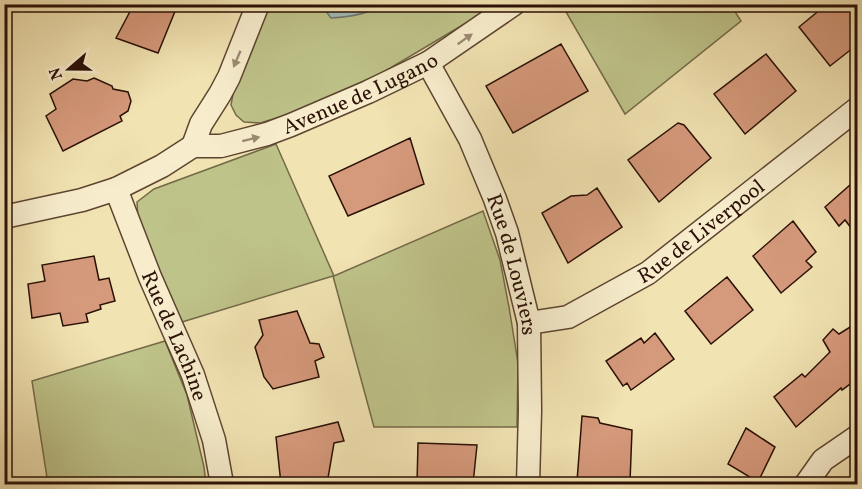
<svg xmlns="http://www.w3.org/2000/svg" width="862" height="489" viewBox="0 0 862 489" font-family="Vollkorn,serif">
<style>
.green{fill:#bec389;stroke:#746a48;stroke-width:1.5}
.water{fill:#9fbcb6;stroke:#717770;stroke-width:1.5}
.building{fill:#d5997b;stroke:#2b1006;stroke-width:1.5}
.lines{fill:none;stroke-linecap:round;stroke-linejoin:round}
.street-casing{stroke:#5d4531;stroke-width:25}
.street{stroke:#f7edcd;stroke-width:22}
.oneway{fill:#9b8a73}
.labels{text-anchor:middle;stroke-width:4.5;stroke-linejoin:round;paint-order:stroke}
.street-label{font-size:21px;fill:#2b1006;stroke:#f7edcd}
</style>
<rect width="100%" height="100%" fill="#f2e3b2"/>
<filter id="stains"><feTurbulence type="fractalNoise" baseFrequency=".00333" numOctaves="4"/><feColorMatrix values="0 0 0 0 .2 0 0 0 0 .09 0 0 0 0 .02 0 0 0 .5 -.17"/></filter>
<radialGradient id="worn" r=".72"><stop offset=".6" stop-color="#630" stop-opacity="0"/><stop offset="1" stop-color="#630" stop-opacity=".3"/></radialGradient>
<!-- green -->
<path class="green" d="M266,5h226l-26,18 -84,50 -95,42 -27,8 -16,-1 -8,-7 -5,-10 2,-11z
M562,5h169l10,16 -116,93z
M276,144l58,132 149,-65 17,49 9,47 9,56 -1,64h-143l-41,-151 -151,46 -38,-88 -6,-15 -1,-17 17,-13z
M165,341l22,54 17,72 2,17h-158l-16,-103z"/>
<!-- water -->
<path class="water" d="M322,4h60v1c-14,9 -33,12 -51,13l-9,-12z"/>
<!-- building -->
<path class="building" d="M134,4h44l-20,49 -42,-15z
M827,4h31v40l-28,22 -31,-39z
M561,44l27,47 -75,42 -27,-47z
M766,54l30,37 -51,43 -31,-40z
M94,78l18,8 1,3 15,3 3,9 -3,10 -8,5 2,5 -59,30 -17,-35 10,-7 -6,-15 23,-15 14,2z
M678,123l6,2 27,33 -52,44 -31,-42z
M410,138l14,46 -76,32 -19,-40z
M858,178v59l-13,-17 -6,6 -14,-19z
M597,188l25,39 -54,36 -26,-50 29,-17 16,-1z
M793,221l23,31 -10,9 6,6 -31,26 -28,-37z
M94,256l5,24 10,-2 6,23 -15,4 1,4 -15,5 2,8 -25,4 -3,-13 -28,5 -4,-34 17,-3 -3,-16z
M727,277l26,33 -42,34 -26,-33z
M297,311l13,32 9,1 5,13 -9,4 4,16 -46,12 -9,-12 -9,-30 8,-12 -4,-15z
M858,322v56l-16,12 -1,-2 -45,39 -22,-30 28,-23 3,3 25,-25 -7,-12 10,-11 6,5z
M655,333l19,26 -43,31 -4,-7 -4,3 -17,-25 35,-23 3,5z
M582,416l16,2 2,5 32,7 -2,52 -53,-1z
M338,422l6,19 -10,2 -7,41h-46l-5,-47z
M746,428l29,19 -17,35 -30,-18z
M418,443l59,2 -4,39h-56z"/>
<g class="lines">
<defs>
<g id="street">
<path id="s1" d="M428,63l42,76 25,60 12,34 10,41 12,49 1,88 -2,73"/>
<path d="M193,146l8,-22 19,-30 9,-17 29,-73"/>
<path id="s2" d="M116,189l34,88 43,98 21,65 8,44"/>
<path id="s3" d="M4,217l78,-17 34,-11 46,-23 31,-20h28l46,-12 24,-9 77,-33 60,-29 86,-59"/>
<path id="s4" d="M529,323l39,-6 80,-44 210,-165"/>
<path d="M806,484l17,-24 35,-24"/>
</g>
</defs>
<!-- street casing -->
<use href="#street" class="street-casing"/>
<!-- street -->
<use href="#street" class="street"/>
</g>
<!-- one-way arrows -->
<defs><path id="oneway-solid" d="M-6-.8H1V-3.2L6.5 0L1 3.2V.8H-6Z" transform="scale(1.5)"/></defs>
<g class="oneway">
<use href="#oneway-solid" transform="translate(465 39) rotate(-35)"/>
<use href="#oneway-solid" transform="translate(237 59) rotate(113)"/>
<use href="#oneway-solid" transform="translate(251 139) rotate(-14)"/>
</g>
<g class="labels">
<!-- street labels -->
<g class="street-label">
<text dy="7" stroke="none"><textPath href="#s3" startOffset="381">Avenue de Lugano</textPath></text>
<text dy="7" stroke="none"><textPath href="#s4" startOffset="198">Rue de Liverpool</textPath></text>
<text dy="7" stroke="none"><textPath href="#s1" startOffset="220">Rue de Louviers</textPath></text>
<text dy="7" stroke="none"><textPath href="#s2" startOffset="158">Rue de Lachine</textPath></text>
</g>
</g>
<!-- margin -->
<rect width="862" height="489" fill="none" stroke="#f2e3b2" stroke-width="24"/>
<rect x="6" y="6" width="850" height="477" fill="none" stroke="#2b1006" stroke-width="3"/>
<rect x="12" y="12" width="838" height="465" fill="none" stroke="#2b1006" stroke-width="1.5"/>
<!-- north arrow -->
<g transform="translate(69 69) rotate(250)" stroke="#f7edcd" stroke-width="4.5" paint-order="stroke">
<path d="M0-4.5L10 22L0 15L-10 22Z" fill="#2b1006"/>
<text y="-9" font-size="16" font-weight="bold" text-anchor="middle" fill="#2b1006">N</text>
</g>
<rect width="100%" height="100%" filter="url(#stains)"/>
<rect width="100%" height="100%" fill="url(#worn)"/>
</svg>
